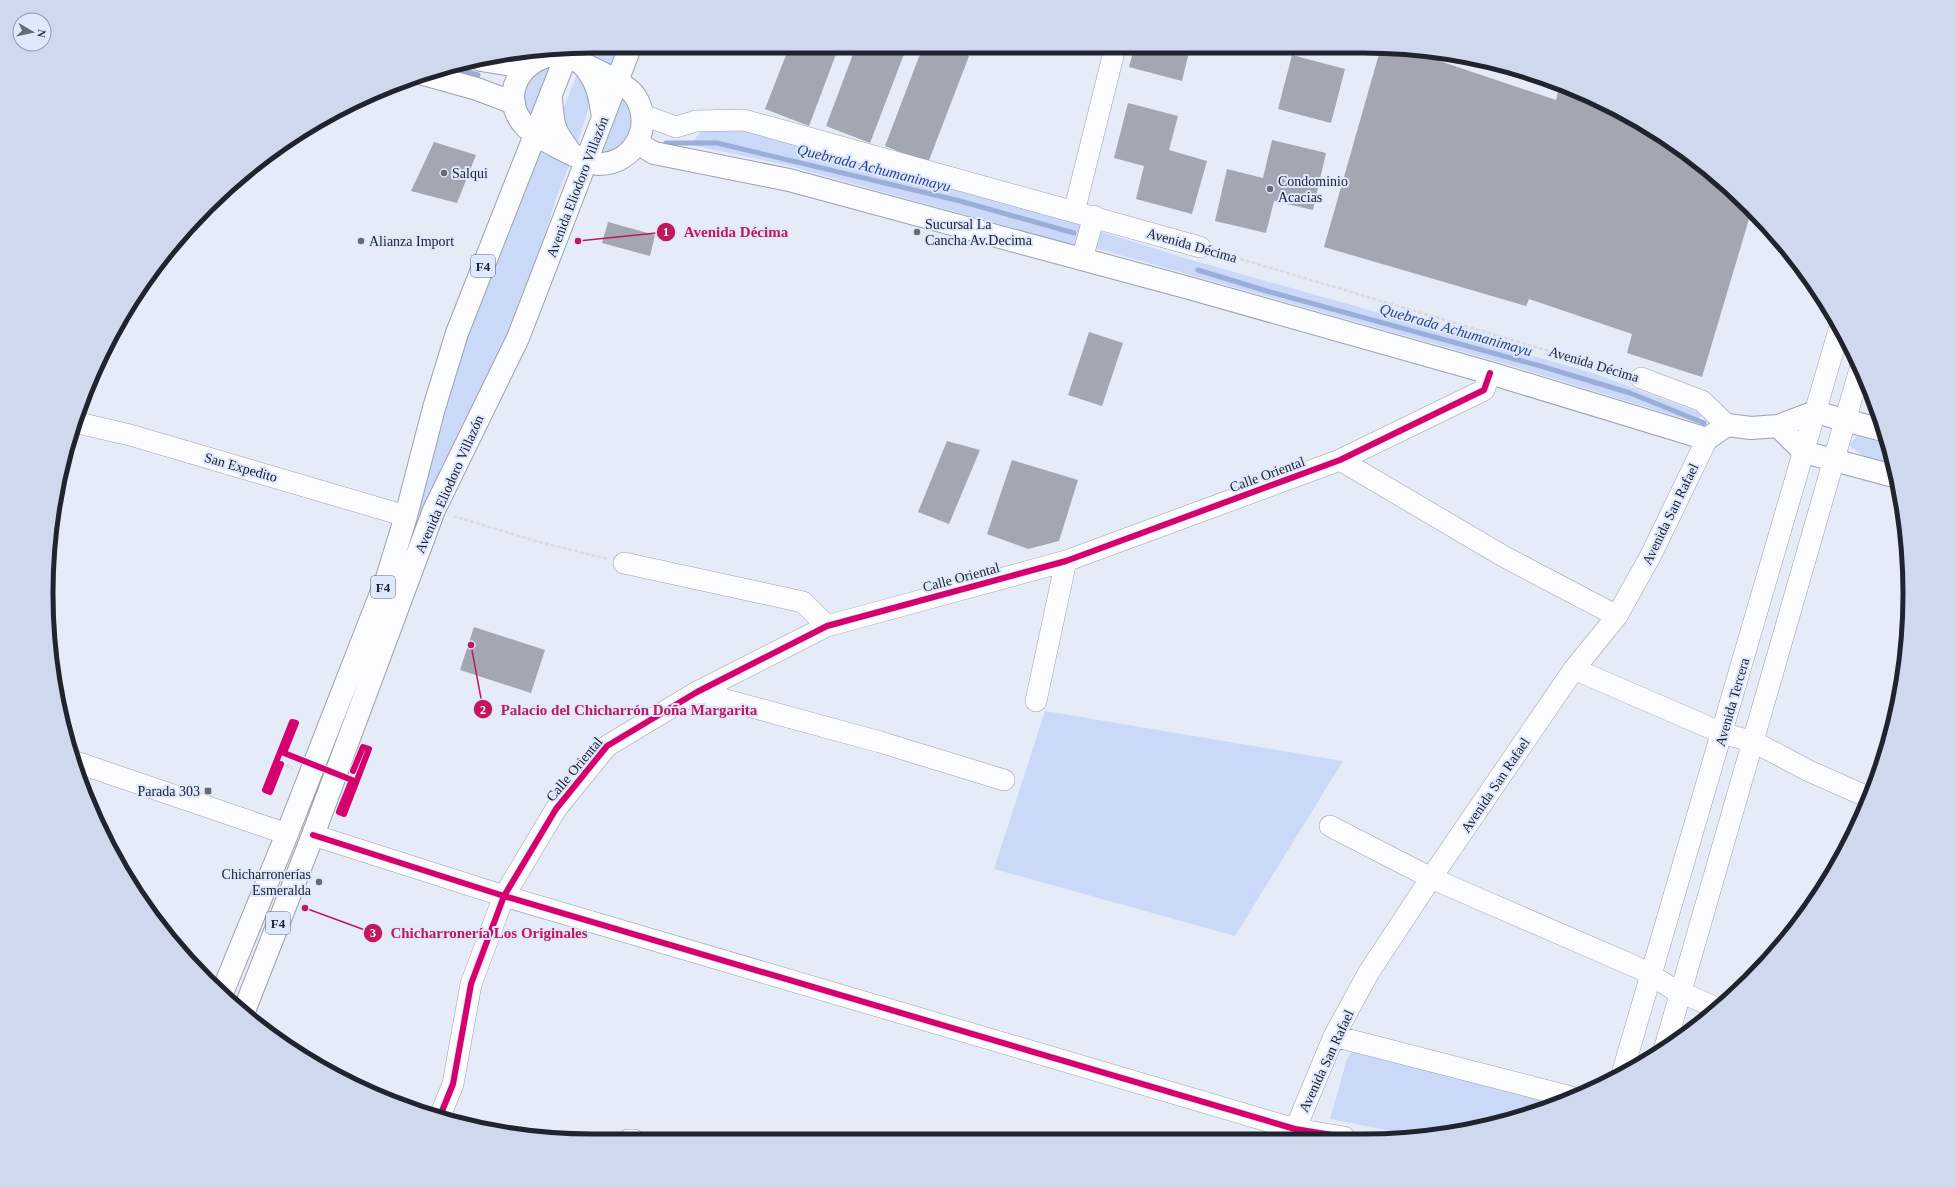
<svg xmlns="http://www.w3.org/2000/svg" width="1956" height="1187" viewBox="0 0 1956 1187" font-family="Georgia,serif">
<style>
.green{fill:#cbd9f9}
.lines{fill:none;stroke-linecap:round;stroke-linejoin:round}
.stream{stroke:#9baeda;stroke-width:5}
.building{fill:#a2a7b1}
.minor-casing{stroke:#9ca1ab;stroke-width:22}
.major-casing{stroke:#9ca1ab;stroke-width:24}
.highway-casing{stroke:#9ca1ab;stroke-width:24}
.path{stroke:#d8dade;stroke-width:2.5;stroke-dasharray:4 2;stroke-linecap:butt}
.minor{stroke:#fbfcfe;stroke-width:21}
.major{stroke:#fbfcfe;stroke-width:22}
.highway{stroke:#fbfcfe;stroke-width:22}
.path-bridge{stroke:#d8dade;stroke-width:2.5;stroke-dasharray:4 2;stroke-linecap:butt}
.cycleway-casing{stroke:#dee8fe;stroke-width:8}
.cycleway{stroke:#d6006c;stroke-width:6}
.poi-dot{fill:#656a74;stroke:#dee8fe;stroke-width:1.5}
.labels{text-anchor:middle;stroke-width:4;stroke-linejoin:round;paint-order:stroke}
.shield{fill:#dee8fe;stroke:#595f6c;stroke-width:1}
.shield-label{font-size:13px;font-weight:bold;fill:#20242e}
.poi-label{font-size:14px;fill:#20242e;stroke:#dee8fe;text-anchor:start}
.street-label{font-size:14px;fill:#20242e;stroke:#dee8fe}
.water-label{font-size:15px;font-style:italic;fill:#2a4489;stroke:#dee8fe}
.rim{fill:none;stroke:#20242e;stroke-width:5}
.leader{fill:none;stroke:#c2185b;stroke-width:1.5}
.callout-dot{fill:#c2185b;stroke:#dee8fe;stroke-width:1.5}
.mark-label{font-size:12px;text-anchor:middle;font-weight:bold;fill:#fff}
.callout-label{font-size:15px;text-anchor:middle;font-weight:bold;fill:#c2185b;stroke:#dee8fe;stroke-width:4;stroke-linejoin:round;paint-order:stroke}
</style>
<rect width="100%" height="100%" fill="#e5ebf7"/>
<!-- green -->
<path class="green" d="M584,50h36l-7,18 -29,-16z
M555,60l-24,61 -7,-9 -1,-29z
M578,71l14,27 -16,49 -14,-26 2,-13z
M623,95l4,4 7,23 -9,23 -27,12z
M734,127l350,97 -7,22 -291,-81 -95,-20 9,-13z
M539,149l30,17 -14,35 -25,85 -137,302 66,-236z
M1096,232h6l86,27 405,114 110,41 -8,8 -189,-58 -411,-116z
M1857,436l29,8 7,20 -27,-6 -17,-13z
M1045,711l298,50 -108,175 -241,-67z
M1360,1040l215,56 -37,16 -104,24h-16l-88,-17 17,-60z"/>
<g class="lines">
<!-- stream -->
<path class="stream" d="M450,67l28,8
M666,143h51l243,58 114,32
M1198,270l72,22 274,75 86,26 74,30"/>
</g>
<!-- building -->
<path class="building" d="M1381,47h17l158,53 3,-13 11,4 97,47 83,69 2,2 -50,168 -75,-24 5,-19 -103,-35 -3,7 -202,-59z
M1134,48h56l-8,33 -53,-14z
M838,49l-29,77 -44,-17 23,-59z
M855,49h51l-36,94 -44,-17z
M922,49h29l18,7 -41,107 -43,-17z
M1292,55l53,14 -14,54 -53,-14z
M1128,103l50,13 -9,34 38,11 -15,53 -56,-15 8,-33 -30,-8z
M1272,140l54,13 -13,57 -39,-9 -8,32 -51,-12 12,-52 36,9z
M434,142l42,13 -19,48 -46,-12z
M608,222l47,13 -5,21 -48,-13z
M1089,332l34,11 -21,63 -34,-11z
M947,441l33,9 -31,74 -31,-12z
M1012,460l66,20 -19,61 -31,8 -41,-15z
M474,627l71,23 -14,43 -71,-23z"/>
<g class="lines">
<defs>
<path id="minor" d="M643,115l33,12 20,-6 48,-1 456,127
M1074,212l41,-164
M1082,259l12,-43
M1641,378l61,23 25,24
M74,422l56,13 276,81
M1340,460l163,96 114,60
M624,563l179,39 24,24
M1574,669l148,64 32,9 55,29 61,27
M697,692l183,50 124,38
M1036,701l30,-140
M73,761l214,73
M1330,826l101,52 212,92 30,19 46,20
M313,835l191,61 791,233 49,8
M1334,1036l237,61
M1665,1047l195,-678
M1622,1074l217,-744
M440,1116l13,-32 18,-100 33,-88 52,-87 51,-63 90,-54 130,-66 239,-65 274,-101 144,-70 6,-17
M1292,1137l42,-101 35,-64 62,-94 143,-209 43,-53 34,-61 56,-116
M628,1140h6"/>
<path id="major" d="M556,54c16,3 71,29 79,42 19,29 0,68 -36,68 -13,-1 -66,-28 -75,-39 -25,-30 -4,-66 32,-71z
M481,60l45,7
M423,74l54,15 37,14
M637,143l17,10 135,27 400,108 301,85 217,66 20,-14 24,3 27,-2 37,-14 67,18
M1778,426l26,26 93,25"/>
<path id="highway" d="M581,63c16,16 19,33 22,55
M551,99c2,28 3,32 20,54
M222,993l65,-159 100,-256 19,-62 28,-108 23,-75 111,-282
M244,1011l69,-176 121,-325 84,-172 111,-288"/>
</defs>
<!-- minor casing -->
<use href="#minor" class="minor-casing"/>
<!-- major casing -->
<use href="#major" class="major-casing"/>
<!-- highway casing -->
<use href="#highway" class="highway-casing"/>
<!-- path -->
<path class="path" d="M1217,252l406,121
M453,516l86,26 69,17
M284,753l12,-30 -4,-1 -27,68 5,2 11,-28 12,4
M342,813l2,1 25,-65 -3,-1"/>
<!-- minor -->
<use href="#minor" class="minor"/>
<!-- major -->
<use href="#major" class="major"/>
<!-- highway -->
<use href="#highway" class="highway"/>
<!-- path-bridge -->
<path class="path-bridge" d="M284,753l68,27"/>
<defs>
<path id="cycleway" d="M281,764l-11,28 -5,-2 27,-68 4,1 -12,30 68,27 -13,32 5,2 25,-65 -6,-2 -10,24
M313,835l191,61 791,233 49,8
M440,1116l13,-32 18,-100 33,-88 52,-87 51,-63 90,-54 130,-66 239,-65 274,-101 144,-70 6,-17"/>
</defs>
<!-- cycleway casing -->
<use href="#cycleway" class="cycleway-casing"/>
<!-- cycleway -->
<use href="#cycleway" class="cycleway"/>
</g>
<!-- markers -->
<g class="poi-dot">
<circle cx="444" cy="173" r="4"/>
<circle cx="1270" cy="189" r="4"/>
<circle cx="917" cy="232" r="4"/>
<circle cx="361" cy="241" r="4"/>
<rect x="204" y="787" width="8" height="8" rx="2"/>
<circle cx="319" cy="882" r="4"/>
</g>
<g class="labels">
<!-- shield labels -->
<g class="shield">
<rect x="471" y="255" width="24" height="22" rx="3"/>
<rect x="371" y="576" width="24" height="22" rx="3"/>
<rect x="266" y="912" width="24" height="22" rx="3"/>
</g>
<g class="shield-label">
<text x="483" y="271">F4</text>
<text x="383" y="592">F4</text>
<text x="278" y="928">F4</text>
</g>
<!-- poi labels -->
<g class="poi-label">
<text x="452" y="178">Salqui</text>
<text x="1278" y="186">Condominio<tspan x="1278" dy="16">Acacias</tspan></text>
<text x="925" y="229">Sucursal La<tspan x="925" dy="16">Cancha Av.Decima</tspan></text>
<text x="369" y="246">Alianza Import</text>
<text x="200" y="796" text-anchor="end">Parada 303</text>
<text x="311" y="879" text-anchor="end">Chicharronerías<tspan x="311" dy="16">Esmeralda</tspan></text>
</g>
<!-- street labels -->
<g class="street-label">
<text transform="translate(577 187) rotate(-69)" y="5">Avenida Eliodoro Villazón</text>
<text transform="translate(1192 245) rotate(16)" y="5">Avenida Décima</text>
<text transform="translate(1594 364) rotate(17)" y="5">Avenida Décima</text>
<text transform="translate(241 467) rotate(16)" y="5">San Expedito</text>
<text transform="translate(1267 474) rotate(-20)" y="5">Calle Oriental</text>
<text transform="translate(449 484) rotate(-66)" y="5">Avenida Eliodoro Villazón</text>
<text transform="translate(1670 514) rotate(-64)" y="5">Avenida San Rafael</text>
<text transform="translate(961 577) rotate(-15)" y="5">Calle Oriental</text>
<text transform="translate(1732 702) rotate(-74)" y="5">Avenida Tercera</text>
<text transform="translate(574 769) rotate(-50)" y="5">Calle Oriental</text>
<text transform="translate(1495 785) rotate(-56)" y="5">Avenida San Rafael</text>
<text transform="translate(1326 1061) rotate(-65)" y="5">Avenida San Rafael</text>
</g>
<!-- water labels -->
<g class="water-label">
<text transform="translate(874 168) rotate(14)" y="5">Quebrada Achumanimayu</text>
<text transform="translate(1456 330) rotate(16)" y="5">Quebrada Achumanimayu</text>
</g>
</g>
<!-- crop -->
<path d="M0 0H1956V1187H0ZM593 53H1363A540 540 0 0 1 1903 593V594A540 540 0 0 1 1363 1134H593A540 540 0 0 1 53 594V593A540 540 0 0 1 593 53Z" fill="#cfd8ed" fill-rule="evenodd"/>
<path class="rim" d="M593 53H1363A540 540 0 0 1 1903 593V594A540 540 0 0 1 1363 1134H593A540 540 0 0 1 53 594V593A540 540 0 0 1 593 53Z"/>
<!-- callouts -->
<path class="leader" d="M578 241L666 232M471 645L483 709M305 908L373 933"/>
<g class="callout-dot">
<circle cx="578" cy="241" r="4"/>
<circle cx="471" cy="645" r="4"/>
<circle cx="305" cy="908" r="4"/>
<circle cx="666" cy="232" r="10"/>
<circle cx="483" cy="709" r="10"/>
<circle cx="373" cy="933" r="10"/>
</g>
<g class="mark-label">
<text x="666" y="236">1</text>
<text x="483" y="714">2</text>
<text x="373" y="937">3</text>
</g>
<g class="callout-label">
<text x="736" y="237">Avenida Décima</text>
<text x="629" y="715">Palacio del Chicharrón Doña Margarita</text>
<text x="489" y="938">Chicharronería Los Originales</text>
</g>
<!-- north arrow -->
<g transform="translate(32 32) rotate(99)"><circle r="19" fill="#dee8fe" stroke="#929aab"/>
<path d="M0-3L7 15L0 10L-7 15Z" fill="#656a74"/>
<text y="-6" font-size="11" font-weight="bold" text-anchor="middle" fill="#20242e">N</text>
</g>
</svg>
